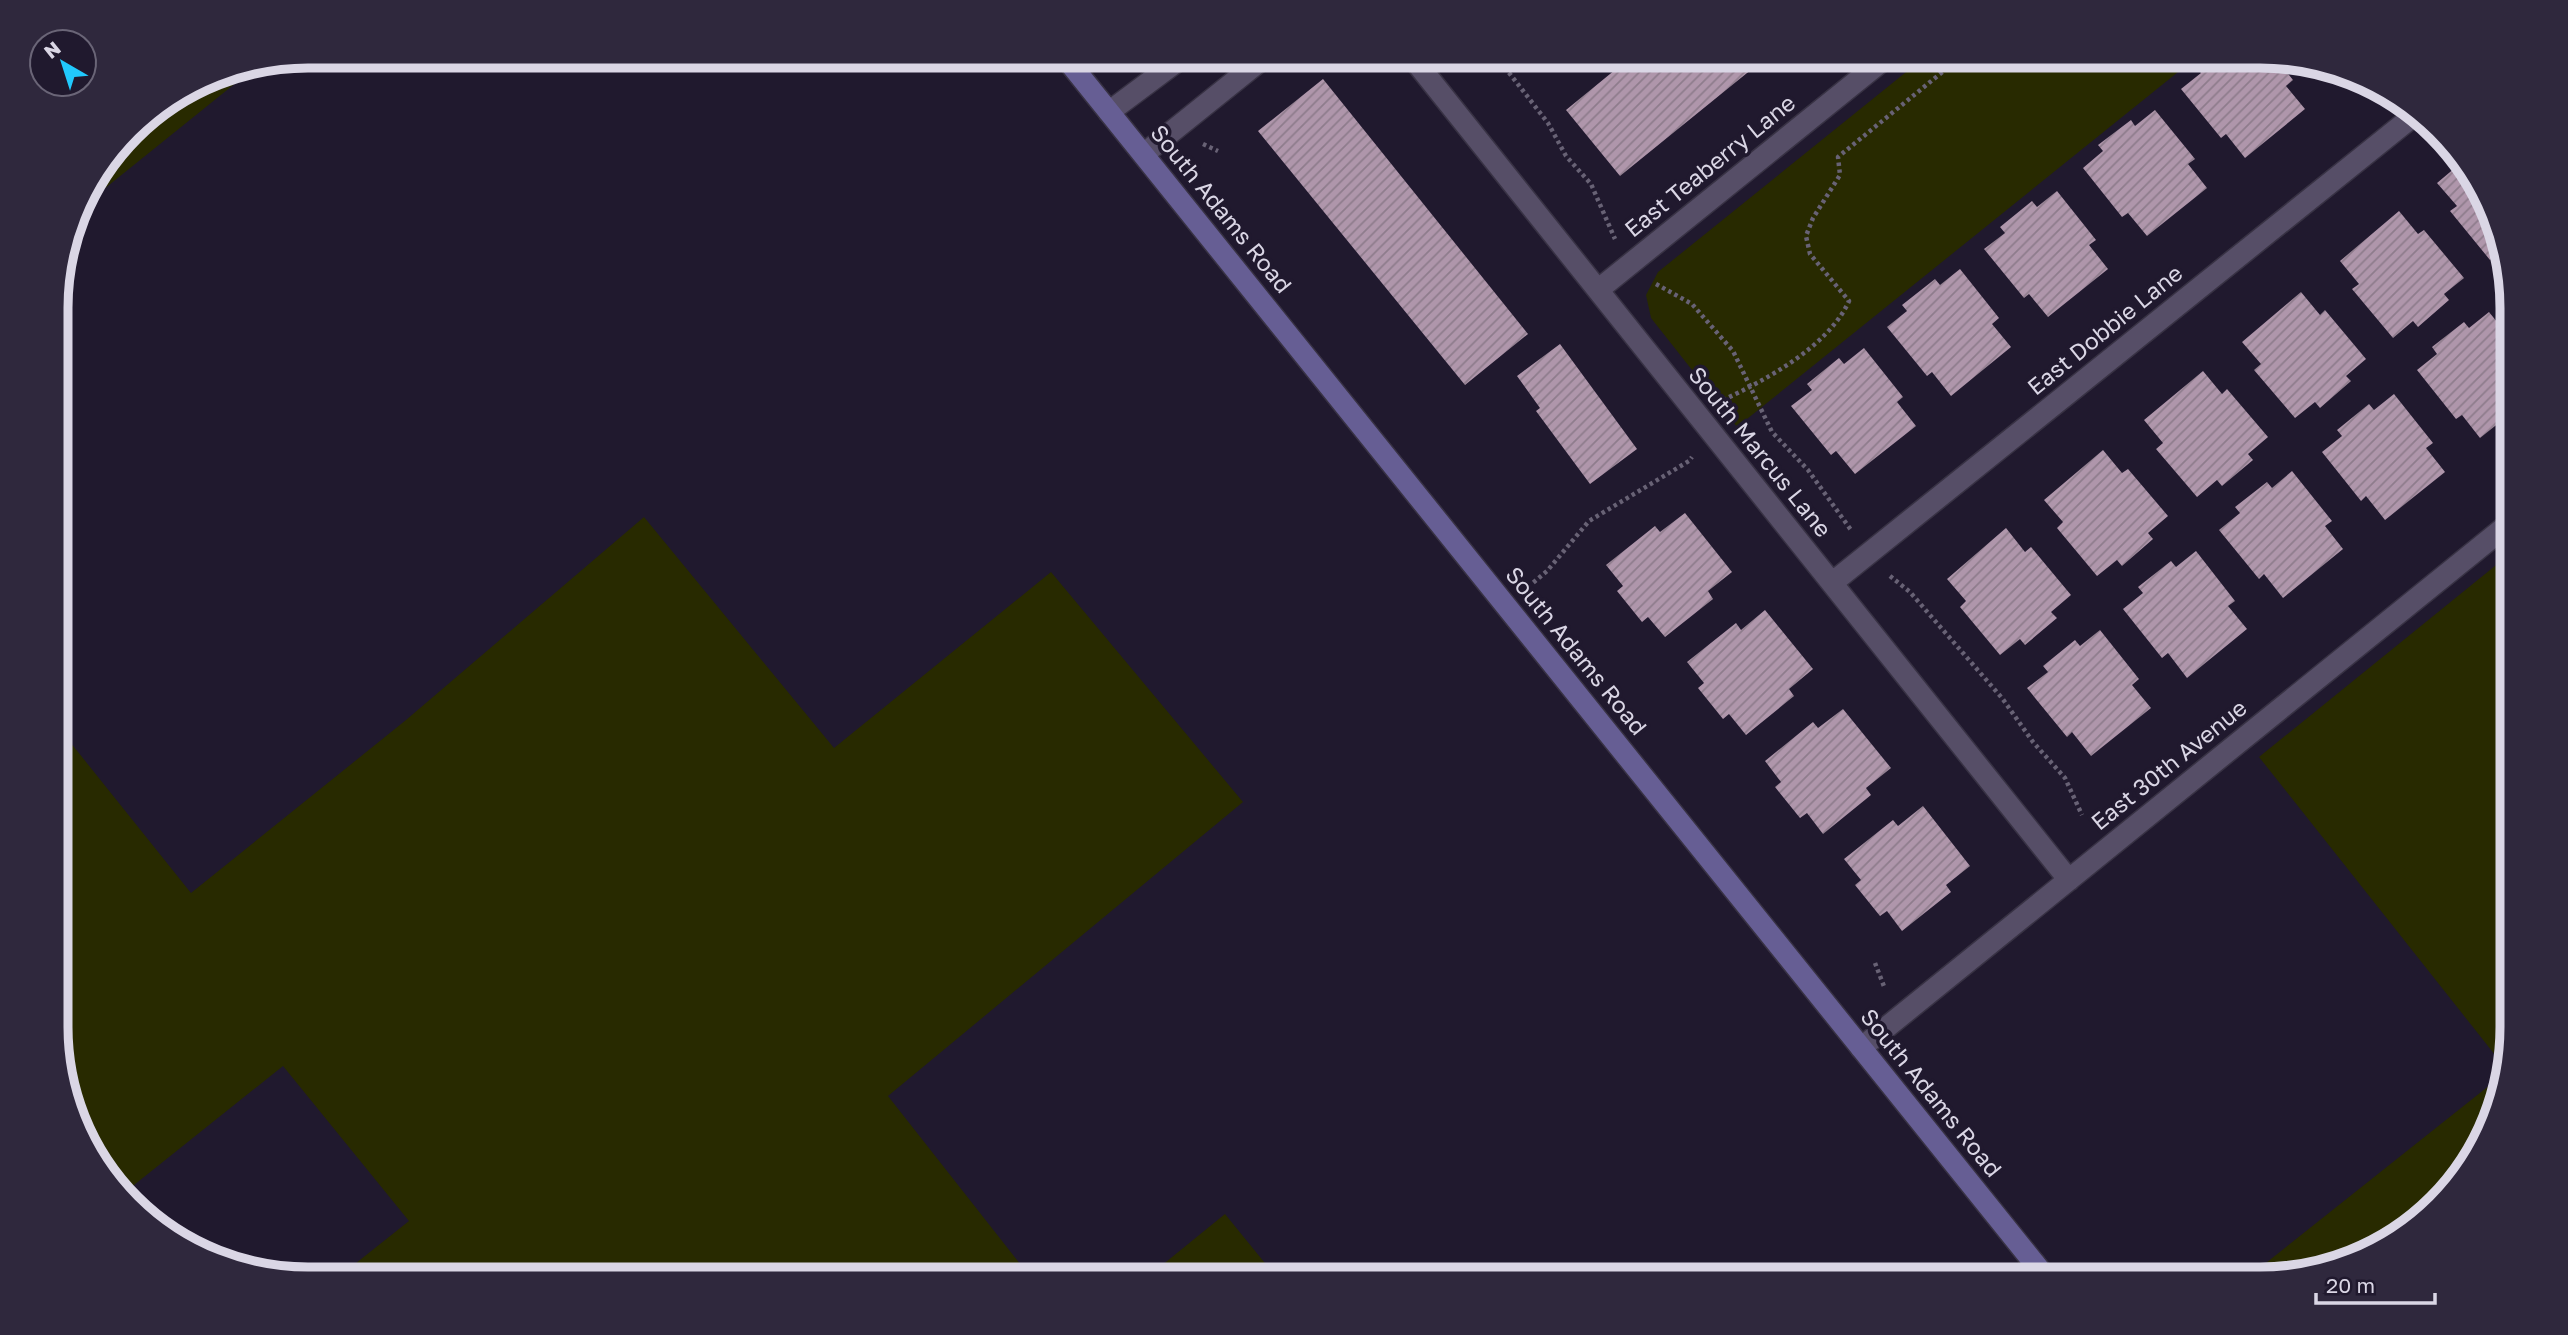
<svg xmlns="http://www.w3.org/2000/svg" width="2568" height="1335" viewBox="0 0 2568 1335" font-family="'Golos Text',sans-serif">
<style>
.green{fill:#282a00}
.building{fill:url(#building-hatch)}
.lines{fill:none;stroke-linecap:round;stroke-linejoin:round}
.lane-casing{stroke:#383244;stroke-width:24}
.street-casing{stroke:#383244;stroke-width:24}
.secondary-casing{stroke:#383244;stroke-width:24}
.path{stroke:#686275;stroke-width:4.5;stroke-dasharray:3.5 3.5;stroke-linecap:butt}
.lane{stroke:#564e67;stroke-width:21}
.street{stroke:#564e67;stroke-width:21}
.secondary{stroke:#665e94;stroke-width:21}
.labels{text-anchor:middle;stroke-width:7;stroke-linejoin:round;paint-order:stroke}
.street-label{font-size:23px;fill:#dad6e5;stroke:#20192e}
.rim{fill:none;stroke:#dad6e5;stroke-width:9}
</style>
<defs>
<pattern id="building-hatch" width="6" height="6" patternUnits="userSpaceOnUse" patternTransform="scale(1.75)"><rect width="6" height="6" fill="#af96ab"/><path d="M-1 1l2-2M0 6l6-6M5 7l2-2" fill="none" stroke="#8e7c8c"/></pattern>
</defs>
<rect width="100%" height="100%" fill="#20192e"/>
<!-- green -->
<path class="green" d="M1926,56h272l-461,371 -86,-109 -5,-23 12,-23z
M257,66l-179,144 4,-14 60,-77 70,-44z
M644,517l190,231 217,-176 192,230 -355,294 144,183h-696l73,-58 -126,-155 -159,127 -16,-13 -50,-120v-333l133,166 215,-173z
M2511,553l1,474 -9,38 -244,-308z
M2500,1077l-14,62 -86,98 -124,41h-29z
M1225,1214l53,65h-133z"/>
<!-- building -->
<path class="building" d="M1632,56h136l-148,120 -54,-66z
M2210,56h50l17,4 16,20 -7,6 19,23 -60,49 -19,-24 -5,4 -40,-49 20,-16 -5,-6z
M1323,79l205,255 -63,51 -207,-254z
M2155,110l40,49 -7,5 19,24 -60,48 -19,-23 -6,4 -39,-49 20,-17 -5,-6 33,-25 4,6z
M2462,162l7,6 32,83 -11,9 -40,-49 7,-5 -20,-23z
M2057,191l39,49 -7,5 19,24 -60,48 -19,-23 -5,4 -40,-49 21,-16 -5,-6 32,-26 5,6z
M2399,211l19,23 6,-4 40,48 -20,16 5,6 -31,27 -5,-6 -20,17 -41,-49 7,-5 -19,-23z
M1960,269l39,49 -7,6 19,23 -60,49 -19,-24 -5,4 -40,-49 20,-16 -5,-6 33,-26 5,6z
M2301,292l19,23 5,-5 41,49 -20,17 5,5 -31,27 -5,-6 -20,16 -41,-48 7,-6 -19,-22z
M2489,312l21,26v76l-30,24 -18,-23 -6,4 -39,-49 20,-16 -5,-7 32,-25 5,6z
M1560,344l77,105 -47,35 -54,-73 4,-3 -23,-32z
M1864,348l39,49 -6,5 19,24 -61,48 -19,-23 -5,4 -40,-49 21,-16 -5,-6 32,-26 5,6z
M2203,371l19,23 5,-5 41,48 -20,17 5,6 -31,26 -5,-6 -20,17 -41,-48 7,-6 -19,-23z
M2394,394l39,49 -7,5 19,24 -60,48 -19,-24 -5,5 -39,-49 20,-16 -5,-6 32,-26 5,6z
M2103,450l19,23 6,-4 40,47 -20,17 5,6 -31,27 -5,-6 -20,16 -40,-48 6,-6 -19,-22z
M2292,471l40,50 -7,5 18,23 -60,49 -19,-24 -5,5 -40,-49 21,-17 -5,-6 32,-25 5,6z
M1685,513l47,59 -24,19 5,8 -48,38 -17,-20 -6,5 -25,-31 6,-5 -17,-21 49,-39 5,6z
M2006,528l19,24 6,-5 40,48 -20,17 6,6 -32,27 -5,-6 -20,16 -40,-48 6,-6 -19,-22z
M2196,551l39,50 -7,5 19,23 -60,49 -19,-25 -6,5 -39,-49 20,-16 -5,-6 33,-26 5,6z
M1765,610l48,59 -24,20 5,7 -48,39 -17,-21 -6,5 -25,-31 6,-5 -17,-21 49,-39 5,7z
M2100,630l39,49 -7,6 19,23 -60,48 -19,-24 -5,5 -40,-49 21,-16 -5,-6 32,-26 5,6z
M1843,709l48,59 -25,20 5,7 -48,39 -16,-21 -7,5 -25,-31 6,-5 -16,-21 48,-39 5,6z
M1923,806l47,60 -24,19 5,7 -49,39 -15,-20 -7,5 -25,-31 6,-5 -17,-21 49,-39 5,6z"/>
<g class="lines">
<defs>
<path id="lane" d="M1109,112l75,-56"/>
<path id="street" d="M1411,56l658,824
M1144,154l122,-98
M1598,290l290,-234
M1832,583l580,-466
M1861,1048l650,-526
M2018,1279l17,-15"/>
<path id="secondary" d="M1064,56l983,1223"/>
</defs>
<!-- lane casing -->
<use href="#lane" class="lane-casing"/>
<!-- street casing -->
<use href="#street" class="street-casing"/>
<!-- secondary casing -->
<use href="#secondary" class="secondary-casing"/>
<!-- path -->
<path class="path" d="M1496,56l52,67 18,33 25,28 24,55
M1203,144l15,7
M1656,284l36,20 41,47 39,81 36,38 43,60
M1723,400c43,-20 106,-54 126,-99l-39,-47 -4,-18 7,-18 27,-43 -2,-18 124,-101
M1890,576l20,16 92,106 31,44 32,36 17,37
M1528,587l19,-16 42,-50 100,-60 3,-4
M1875,963l10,26"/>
<!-- lane -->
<use href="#lane" class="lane"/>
<!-- street -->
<use href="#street" class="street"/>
<!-- secondary -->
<use href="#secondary" class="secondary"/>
</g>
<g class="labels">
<!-- street labels -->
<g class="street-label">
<text transform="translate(1710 166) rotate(-39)" y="8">East Teaberry Lane</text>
<text transform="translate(1221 209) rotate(51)" y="8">South Adams Road</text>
<text transform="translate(2105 330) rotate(-39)" y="8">East Dobbie Lane</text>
<text transform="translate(1760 452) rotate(51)" y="8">South Marcus Lane</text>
<text transform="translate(1576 651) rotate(51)" y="8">South Adams Road</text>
<text transform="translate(2169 765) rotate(-39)" y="8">East 30th Avenue</text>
<text transform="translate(1931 1093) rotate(51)" y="8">South Adams Road</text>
</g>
</g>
<!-- crop -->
<path d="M0 0H2568V1335H0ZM308 68H2260A240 240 0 0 1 2500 308V1027A240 240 0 0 1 2260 1267H308A240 240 0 0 1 68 1027V308A240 240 0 0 1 308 68Z" fill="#2f283d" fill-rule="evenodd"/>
<path class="rim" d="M308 68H2260A240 240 0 0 1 2500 308V1027A240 240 0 0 1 2260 1267H308A240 240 0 0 1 68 1027V308A240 240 0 0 1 308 68Z"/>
<!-- north arrow -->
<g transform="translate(63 63) rotate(321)"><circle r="33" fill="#20192e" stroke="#6a6577" stroke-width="2"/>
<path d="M0-5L12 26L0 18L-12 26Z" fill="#21c9fd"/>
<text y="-10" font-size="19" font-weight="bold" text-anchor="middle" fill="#dad6e5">N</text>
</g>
<!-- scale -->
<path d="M2316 1293v10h119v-10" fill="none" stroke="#dad6e5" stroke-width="3.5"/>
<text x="2326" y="1293" font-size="21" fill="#dad6e5" stroke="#20192e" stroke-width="5" paint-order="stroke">20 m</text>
</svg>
